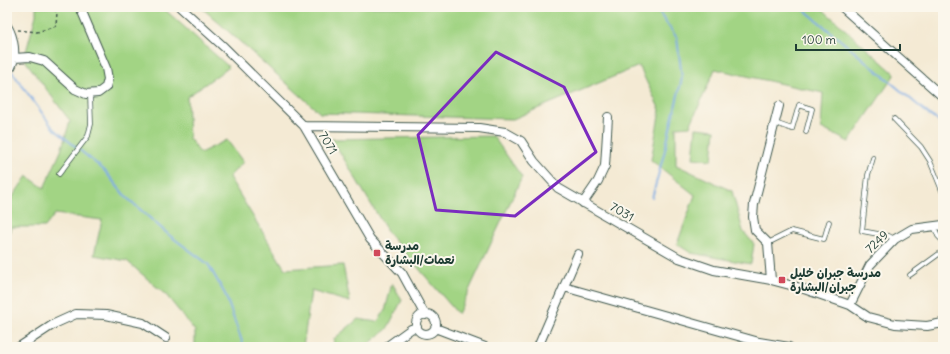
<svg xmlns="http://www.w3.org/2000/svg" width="950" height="354" viewBox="0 0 950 354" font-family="Delius,'Playpen Sans Arabic',sans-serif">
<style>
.green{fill:#a2d484;stroke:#60885c}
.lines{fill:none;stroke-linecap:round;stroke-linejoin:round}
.stream{stroke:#79a9e3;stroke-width:2}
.service-casing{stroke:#3f574c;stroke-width:5.5}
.minor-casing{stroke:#3f574c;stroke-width:10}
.path{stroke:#3f574c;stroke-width:1.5;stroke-dasharray:3 3;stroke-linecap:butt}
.service{stroke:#fff;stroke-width:4}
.minor{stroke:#fff;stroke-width:8}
.marked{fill:none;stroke:#7b2cbf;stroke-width:3;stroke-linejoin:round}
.poi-dot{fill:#d1495b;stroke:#fbf7ec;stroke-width:1.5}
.labels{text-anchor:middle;stroke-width:4;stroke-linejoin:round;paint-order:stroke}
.street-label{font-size:12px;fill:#1f3d34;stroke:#fbf7ec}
.poi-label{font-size:12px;font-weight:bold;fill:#1f3d34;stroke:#fbf7ec;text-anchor:start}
</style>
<rect width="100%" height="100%" fill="#fbf7ec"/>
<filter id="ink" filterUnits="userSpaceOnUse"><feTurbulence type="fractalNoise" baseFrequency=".025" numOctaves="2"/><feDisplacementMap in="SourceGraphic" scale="8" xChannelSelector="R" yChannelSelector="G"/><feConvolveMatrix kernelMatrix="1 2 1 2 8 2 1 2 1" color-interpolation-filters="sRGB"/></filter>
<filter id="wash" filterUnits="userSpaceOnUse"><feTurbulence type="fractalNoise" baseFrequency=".012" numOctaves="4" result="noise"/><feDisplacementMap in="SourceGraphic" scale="16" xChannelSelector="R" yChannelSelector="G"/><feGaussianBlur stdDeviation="0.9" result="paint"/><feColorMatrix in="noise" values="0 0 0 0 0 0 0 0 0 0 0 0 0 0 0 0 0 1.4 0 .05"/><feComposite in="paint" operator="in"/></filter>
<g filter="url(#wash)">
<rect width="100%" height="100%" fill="#f4ead4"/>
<!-- green -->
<path class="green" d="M36,7h126l67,60 -42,30 2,41 11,15 27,-13 16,22 -14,15 56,92 58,-4 7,37 -39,-11 -8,56h-108v-16l-28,-35 -40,-35 -33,-6 8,-35 -47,-6 -10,13h-34l-4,14v-40l2,1 18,-26 17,12 17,-37 9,-30 -46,-62 12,-44z
M201,7h619l75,67 -46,68 -28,-14 2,-35 -108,-24 -25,57 -14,1v38l56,26 11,40 11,13 -3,20 -60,-11 -14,-9 18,-49 -44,-35 9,-50 -21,-44 -126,53 -193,-6z
M696,128l19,2 -3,30 -19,-2z
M493,136l29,41 -64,137 -69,-80 -57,-95z
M392,283l10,17 -15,29 -22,18h-32l1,-8 24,-20 19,3 8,-11z"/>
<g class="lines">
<!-- stream -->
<path class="stream" d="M801,7l131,110 11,6
M10,69l43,59 51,42 22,27 43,38 39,29 17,30 19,53
M652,198l13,-48 17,-72 -5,-40 -22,-31"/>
</g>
</g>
<g filter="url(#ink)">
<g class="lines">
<defs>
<path id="service" d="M894,119l27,28 9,14 13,32
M775,123l17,6 7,-24 13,4 -6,23
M873,158l-5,17 -6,56 27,5 5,3
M59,174l29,-38 3,-12 -1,-30
M934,226l4,10 5,5
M768,243l24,-12 32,8 5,-17
M910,275l33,-24"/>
<path id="minor" d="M180,7l44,40 80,79 66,113 32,34 23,42
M842,7l101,90
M7,26c7,11 10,30 4,41l-4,1
M14,58l16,-1 14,4 31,28 11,5 12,-1 8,-6 2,-8 -2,-11 -26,-61
M304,126l175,2 26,4 16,9 13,20 24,27 121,70 35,12 57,10 30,8 49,17 18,12 27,7 32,2 16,-3
M583,203l15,-22 7,-15 3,-49
M771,280l-3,-37 -13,-13 -2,-13 1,-13 25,-98
M564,287l195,55 30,5
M850,305l20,-40 25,-26 17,-10 31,-4
M416 324a10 10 0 1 1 20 0a10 10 0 1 1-20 0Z
M435,328l50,19
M19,347l35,-23 22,-10 30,1 37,8 23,15
M386,347l25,-18 6,-2
M538,347l40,-93"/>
</defs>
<!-- service casing -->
<use href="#service" class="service-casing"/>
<!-- minor casing -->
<use href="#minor" class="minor-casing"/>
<!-- path -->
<path class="path" d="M18,30l19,2 19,-6 1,-14 -6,-5"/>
<!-- service -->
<use href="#service" class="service"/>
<!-- minor -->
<use href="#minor" class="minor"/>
</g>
</g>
<!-- marked area -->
<path class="marked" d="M496,52l68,35 32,65 -81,64 -79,-6 -18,-75z"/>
<!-- markers -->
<g class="poi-dot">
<rect x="373" y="249" width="8" height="8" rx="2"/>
<rect x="778" y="276" width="8" height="8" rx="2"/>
</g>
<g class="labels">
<!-- street labels -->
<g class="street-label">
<text transform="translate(328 143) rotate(59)" y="4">7071</text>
<text transform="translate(622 212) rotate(30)" y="4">7031</text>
<text transform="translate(877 242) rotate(-44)" y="4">7249</text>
</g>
<!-- poi labels -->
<g class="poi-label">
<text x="385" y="250">مدرسة<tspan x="385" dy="14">نعمات/البشارة</tspan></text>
<text x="790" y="277">مدرسة جبران خليل<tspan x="790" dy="14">جبران/البشارة</tspan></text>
</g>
</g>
<!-- margin -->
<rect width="950" height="354" fill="none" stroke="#fbf7ec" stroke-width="24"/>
<!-- scale -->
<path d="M796 44v6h104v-6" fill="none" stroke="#1f3d34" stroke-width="2"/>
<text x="802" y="44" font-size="12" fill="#1f3d34" stroke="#fbf7ec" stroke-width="3" paint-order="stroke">100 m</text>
</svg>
